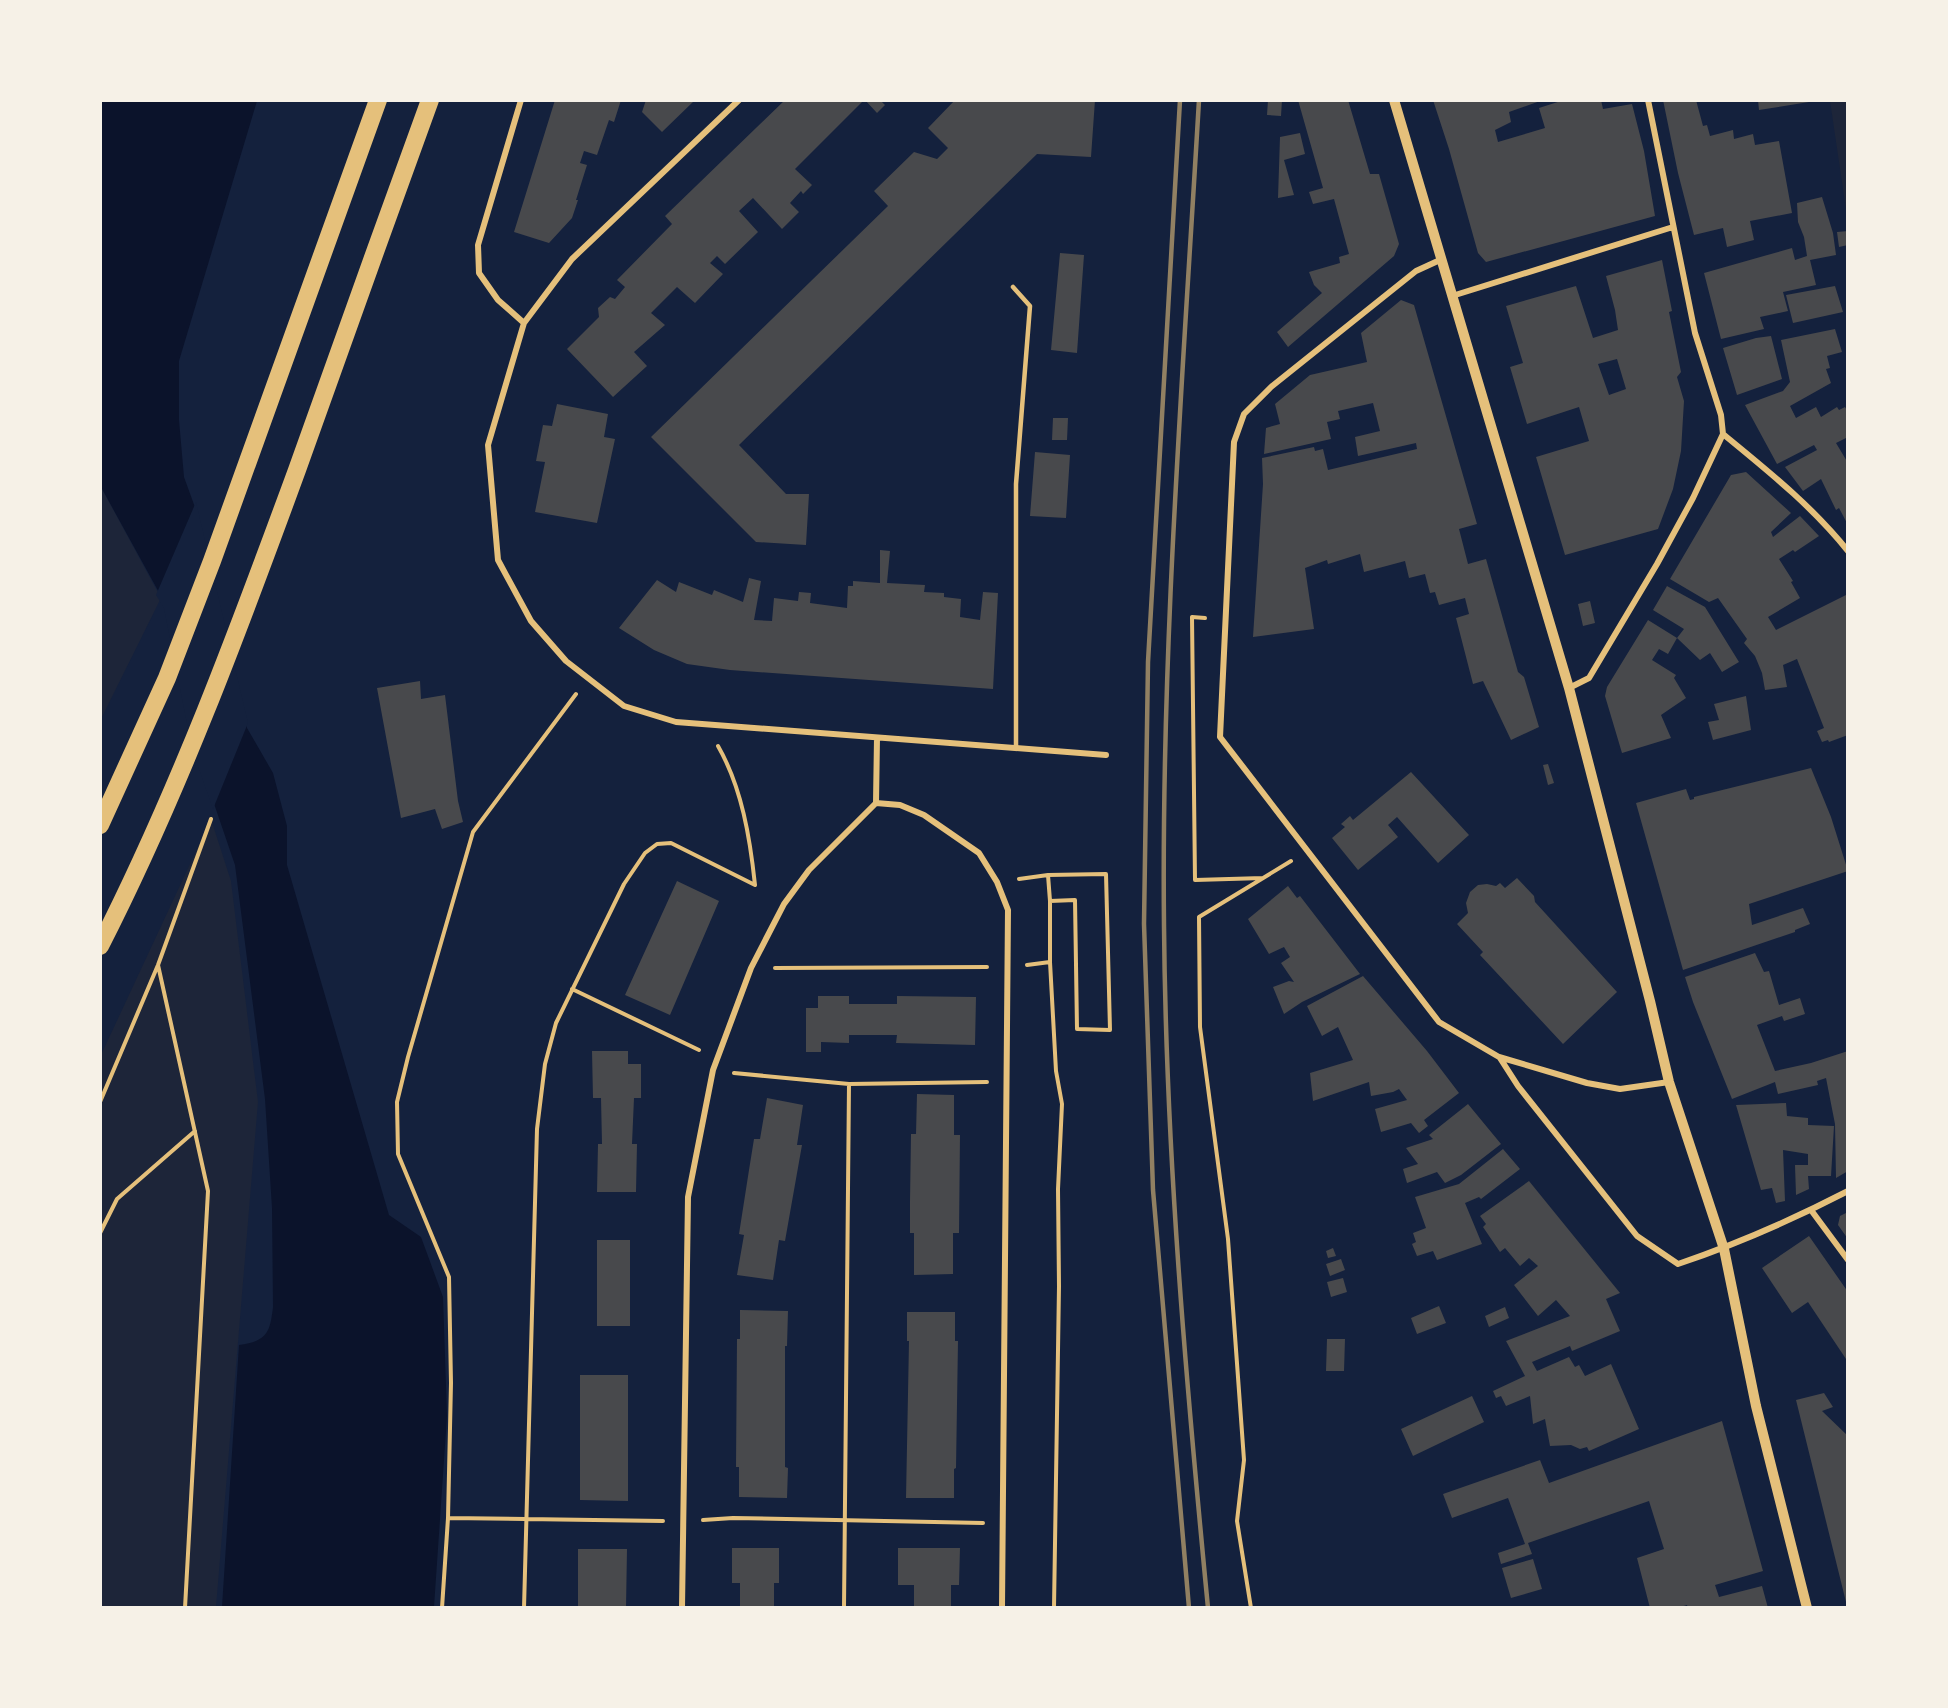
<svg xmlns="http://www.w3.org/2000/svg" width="1948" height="1708" viewBox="0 0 1948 1708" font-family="Barlow,sans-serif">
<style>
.green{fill:#1d2539}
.water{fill:#0b132b}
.pier{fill:#14213d}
.building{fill:#48494c;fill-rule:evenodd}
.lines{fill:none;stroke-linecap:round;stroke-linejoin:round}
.path{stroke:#e5c07b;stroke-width:4}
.service{stroke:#e5c07b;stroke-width:4.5}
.minor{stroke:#e5c07b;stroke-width:6}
.tertiary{stroke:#e5c07b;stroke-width:10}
.motorway{stroke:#e5c07b;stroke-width:18}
.rail{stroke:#918062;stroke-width:4.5}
</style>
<rect width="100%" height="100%" fill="#14213d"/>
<!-- green -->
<path class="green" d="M1830,101h17v115z
M101,487l60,111 -60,121z
M211,819l20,62 27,221 -42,505 -115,1v-553z"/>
<!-- water -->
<path class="water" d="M101,101h156l-78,260v59l5,57 12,33 51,218 26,45 14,53v39l102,350 32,22 22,60 4,119 -13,191h-212l17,-262c28,-4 31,-12 34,-38l-1,-99 -7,-109 -30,-234 -40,-117 -28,-141 -66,-120z"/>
<!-- pier -->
<path class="pier" d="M196,502l52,221 -35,86 -21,-60 -28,-141 -8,-13z"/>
<!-- building -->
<path class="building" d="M555,100h66l-7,22 -5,-2 -12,35 -13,-4 -4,12 7,2 -11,35h2l-6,18 -23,25 -35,-11z
M646,100h49l-33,32 -20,-20z
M785,100h79l-69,69 17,16 -9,9 -2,-3 -11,12 9,9 -17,17 -29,-31 -14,13 19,21 -33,32 -8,-8 -7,7 13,11 -28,29 -18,-16 -26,26 14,12 -31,27 13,14 -34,31 -46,-48 32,-32 -1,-9 12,-11 5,2 10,-12 -8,-7 55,-56 -7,-8z
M865,100h15l5,5 -8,8z
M955,100h140l-4,57 -54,-3 -298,291 47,49h23l-3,51 -50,-3 -105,-105 237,-231 -14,-15 40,-39 23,7 11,-11 -20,-20z
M1268,100h14l-1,16 -14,-1z
M1298,100h50l22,74h9l20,70 -5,12 -106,91 -11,-15 45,-39 -8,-8 -5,-13 31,-9 -1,-6 10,-3 -15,-55 -21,5 -4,-12 14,-4z
M1433,100h110l-34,12 2,10 -16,8 3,12 47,-14 -6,-20 25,-8h37l2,9 29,-5 12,47 11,65 -169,46 -8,-9 -29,-104z
M1663,100h33l7,26 4,-1 3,11 23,-6 1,9 19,-5 2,11 24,-4 13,72 -42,8 4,19 -27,7 -4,-19 -29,7 -16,-62z
M1758,100h51v2l-50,8z
M1300,133l5,21 -21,6 10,35 -16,3 2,-61z
M1822,197l11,36 3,22 -26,5 6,25 -33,7 5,19 -28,6 4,12 -43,10 -17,-66 88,-25 3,12 12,-4 -3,-19 -6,-15 -1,-19z
M1848,231v14l-9,2 -2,-15z
M1060,253l24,2 -7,98 -26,-3z
M1662,260l10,51 -3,1 12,60 -4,5 7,24 -3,50 -8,38 -15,40 -93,26 -29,-98 53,-16 -10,-34 -52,17 -17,-57 13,-4 -17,-57 70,-20 17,52 25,-8 -3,-20 -9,-34zM1617,359l9,30 -17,6 -11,-31z
M1835,286l8,26 -50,11 -7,-28z
M1401,300l13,5 63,219 -18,5 9,35 18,-5 32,113 6,5 15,50 -28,13 -28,-59 -10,3 -17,-66 13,-4 -4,-16 -26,7 -4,-13 -5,1 -5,-19 -16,4 -4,-17 -41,11 -4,-18 -32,10 -1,-4 -22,8 9,61 -61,8 10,-153 -1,-26 52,-11 1,4 8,-2 5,21 89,-21 -1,-6 -58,13 -3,-19 25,-6 -7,-28 -35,8 2,8 -13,3 4,17 -67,15 2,-26 14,-4 -5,-20 35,-29 57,-13 -6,-29z
M1835,329l7,23 -15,4 3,12 -4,1 5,14 -41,23 6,12 20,-11 5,10 16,-10 2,3 6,-3 3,5v25l-12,6 12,20v62l-9,-17 -3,2 -15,-31 -18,12 -18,-24 32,-17 -3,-5 -37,19 -32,-59 38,-14 7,-9 -9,-42z
M1771,336l11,43 -45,16 -14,-47 33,-10z
M557,404l51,10 -4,23 11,2 -18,84 -62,-11 10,-50 -9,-1 7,-36 9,1z
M1053,418h15l-1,22h-15z
M1035,452l35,3 -4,63 -36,-2z
M1746,472l45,41 -20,19 2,5 27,-21 19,20 -24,16 -2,-2 -14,9 14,22 -2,1 9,16 -32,19 8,13 72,-36v141l-19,7 -1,-2 -6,2 -5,-11 7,-3 -27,-69 -14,6 4,22 -22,3 -3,-17 -7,-17 -11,-13 3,-4 -29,-41 -9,4 -39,-23 61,-104z
M880,550l10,1 -3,32 38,2 -1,7 20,1v4l17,2 -1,18 20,3 3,-28 15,1 -5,96 -263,-19 -43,-6 -33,-14 -35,-22 38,-48 19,12 3,-10 33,13 2,-5 29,12 6,-24 12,3 -7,39 18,1 2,-23 24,3 1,-9 12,1 -1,10 37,5 1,-22h5v-5l27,2z
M1667,586l38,21 34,55 -17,10 -12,-19 -10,7 -23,-22 7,-9 -31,-19z
M1590,601l5,22 -12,3 -5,-22z
M1648,620l29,18 -9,16 -9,-5 -7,11 24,15 -2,3 12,20 -25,17 10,23 -49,15 -17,-57 2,-9z
M420,681l1,18 24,-4 13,106 5,21 -21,7 -7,-20 -34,9 -24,-130z
M1746,696l5,34 -38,10 -5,-18 11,-2 -5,-16z
M1548,764l6,19 -6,2 -5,-20z
M1811,768l20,49 17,54 -99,33 3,21 51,-17 7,16 -15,6v2l-112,38 -47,-167 50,-14 4,11 4,-1v-2z
M1411,772l58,63 -31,28 -41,-46 -9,8 10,12 -40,33 -26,-32 13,-11 -4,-3 9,-8 3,4z
M1517,878l17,18 1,6 82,90 -54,52 -83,-89 3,-3 -26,-28 11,-11 -2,-10 4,-11 8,-7 9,-1 9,2 4,-3 5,5z
M677,881l42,20 -49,114 -45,-20z
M1288,886l9,12 3,-2 60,78 -58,28 -18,12 -11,-27 16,-6 5,1 -13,-19 9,-6 -6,-10 -15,7 -21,-35z
M1755,953l9,19 5,-1 10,34 21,-7 5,16 -21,7 -2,-5 -25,9 18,46 36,-8 37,-12v120l-12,7 -1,-54 -9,-46 -9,3 1,4 -40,9 -3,-12 -43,17 -39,-97 -8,-25z
M1363,976l64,75 32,42 -35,27 4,6 -9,7 -8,-10 -30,9 -6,-23 32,-9 -8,-11 -6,3 -22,4 -2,-14 -56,19 -3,-28 43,-13 -15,-33 -16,9 -15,-30z
M818,996h31v8h48v-8l79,1 -1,48 -79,-2 1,-8h-48v8l-28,-1v10h-15v-44h12z
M592,1051h36v13h13v34h-7l-2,46h5l-1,48h-39l1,-48h4l-1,-46h-8z
M917,1094l37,1v40h6l-1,98h-6v41l-39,1v-42h-4v-32l1,-67h5z
M767,1098l36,7 -6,40h5l-17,96 -6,-1 -6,40 -36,-5 7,-40 -5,-1 10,-64 5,-31h6z
M1786,1103l1,13 21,2v7l26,1 -3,50h-23l1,13 -13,6 -1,-30h13v-11l-25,-4 2,51 -9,2 -4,-15 -11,2 -25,-85z
M1468,1104l33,40 -40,31 -16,8 -8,-11 -30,11 -4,-14 15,-5 -12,-16 27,-9 -4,-4z
M1503,1149l17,20 -39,30 -2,-2 -14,6 17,41 -45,16 -4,-9 -16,5 -5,-12 4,-2 -3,-9 13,-5 -11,-31 44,-13z
M1529,1181l91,112 -14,6 14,32 -48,20 -2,-5 -38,16 5,9 32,-14 6,10 4,-2 6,11 26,-12 28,65 -50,22 -2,-4 -7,2 -9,-4 -21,1 -5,-27 -12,5 -3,-28 -24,10 -5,-10 -5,2 -3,-7 32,-15 -19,-35 64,-25 -14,-16 -18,16 -24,-31 24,-19 -9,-8 -9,8 -15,-18 -5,4 -17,-25 3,-3 -6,-8z
M1848,1212v27l-10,-14 2,-9z
M1809,1236l39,56v70l-40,-60 -16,11 -30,-45z
M597,1240h33v86h-33z
M1333,1248l3,8 -8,2 -2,-7z
M1341,1259l4,11 -15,6 -4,-12z
M1343,1278l4,14 -16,5 -4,-15z
M1439,1306l7,17 -29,11 -6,-16z
M1505,1307l4,11 -20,9 -4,-11z
M740,1310l48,1 -1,35h-2v121l3,1 -1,30 -48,-1v-30h-3l1,-128h3z
M907,1312h48v29h3l-2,127 -2,1v29h-48l3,-157h-2z
M1327,1339h18l-1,32h-18z
M580,1375h48v126l-48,-1z
M1824,1393l9,14 -11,4 26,25 -1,170 -51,-206z
M1472,1396l12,26 -71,34 -12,-27z
M1722,1421l41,150 -48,14 4,12 43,-11 6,22h-80l-1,-3 -10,3h-9l-1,-2 -17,2 -13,-50 27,-9 -15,-48 -121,42 4,11 -31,10 -3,-11 27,-9 -17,-46 -56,20 -9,-24 97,-34 9,23z
M732,1548h47v35h-5v25h-34v-25h-8z
M898,1548h62l-1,37h-8v23h-37v-23h-16z
M578,1549h49l-1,59h-48z
M1533,1559l9,30 -31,9 -9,-30z"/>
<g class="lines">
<!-- path -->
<path class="path" d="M1205,618l-13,-1 3,263 68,-2
M718,746c24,42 32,92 37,139
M1048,875l58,-1 4,156 -33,-1 -2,-129 -25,1v61l6,109 6,33 -4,85 1,97 -5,322
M1019,879l29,-4 2,26
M158,965l50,226 -23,417
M1027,965l23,-3
M775,968l212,-1
M572,989l127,61
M734,1073l115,11 138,-2
M100,1102l58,-137 53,-146
M100,1233l17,-34 78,-68
M448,1518l215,3
M703,1520l30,-2 250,5
M442,1608l6,-90 3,-135 -2,-106 -51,-123 -1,-52 11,-45 65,-225 103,-138
M524,1608l13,-479 8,-65 11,-41 68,-139 21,-31 12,-9 14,-1 84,42
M844,1608l5,-524
M1251,1608l-14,-87 7,-61 -16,-221 -28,-212 -1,-110 92,-56"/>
<!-- service -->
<path class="service" d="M1013,287l17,19 -14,178v264"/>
<!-- minor -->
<path class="minor" d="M521,100l-43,145 1,28 19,27 26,23
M739,100l-167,159 -48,64 -36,122 10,115 33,61 35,40 58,45 52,16 430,33
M1440,260l-24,11 -145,116 -27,27 -10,28 -14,295 219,285 60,35 88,26 33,6 49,-7
M1452,296l221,-69
M1723,434c45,37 88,71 125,117
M1569,688l20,-10 68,-114 36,-66 30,-64 -2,-19 -26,-82 -47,-233
M876,803l24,2 24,10 55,38 18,29 11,28 -6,698
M1500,1058l18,28 119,150 41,28c59,-20 114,-44 170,-73
M1811,1210l37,50
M682,1608l6,-411 25,-127 38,-102 33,-64 25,-34 67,-67 1,-65"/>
<!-- tertiary -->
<path class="tertiary" d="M1394,100l175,588 81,313 19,81 55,167 32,157 51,202"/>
<!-- motorway -->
<path class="motorway" d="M100,825l67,-147 45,-117 166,-461
M100,946c78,-153 138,-315 197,-476 44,-123 88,-247 133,-370"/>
<!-- rail -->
<path class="rail" d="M1180,100l-32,562 -4,262 9,266 36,418
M1199,100c-16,275 -38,551 -35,826 2,228 22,455 44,682"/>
</g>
<!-- border -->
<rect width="1948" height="1708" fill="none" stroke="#f6f1e7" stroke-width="204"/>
</svg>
